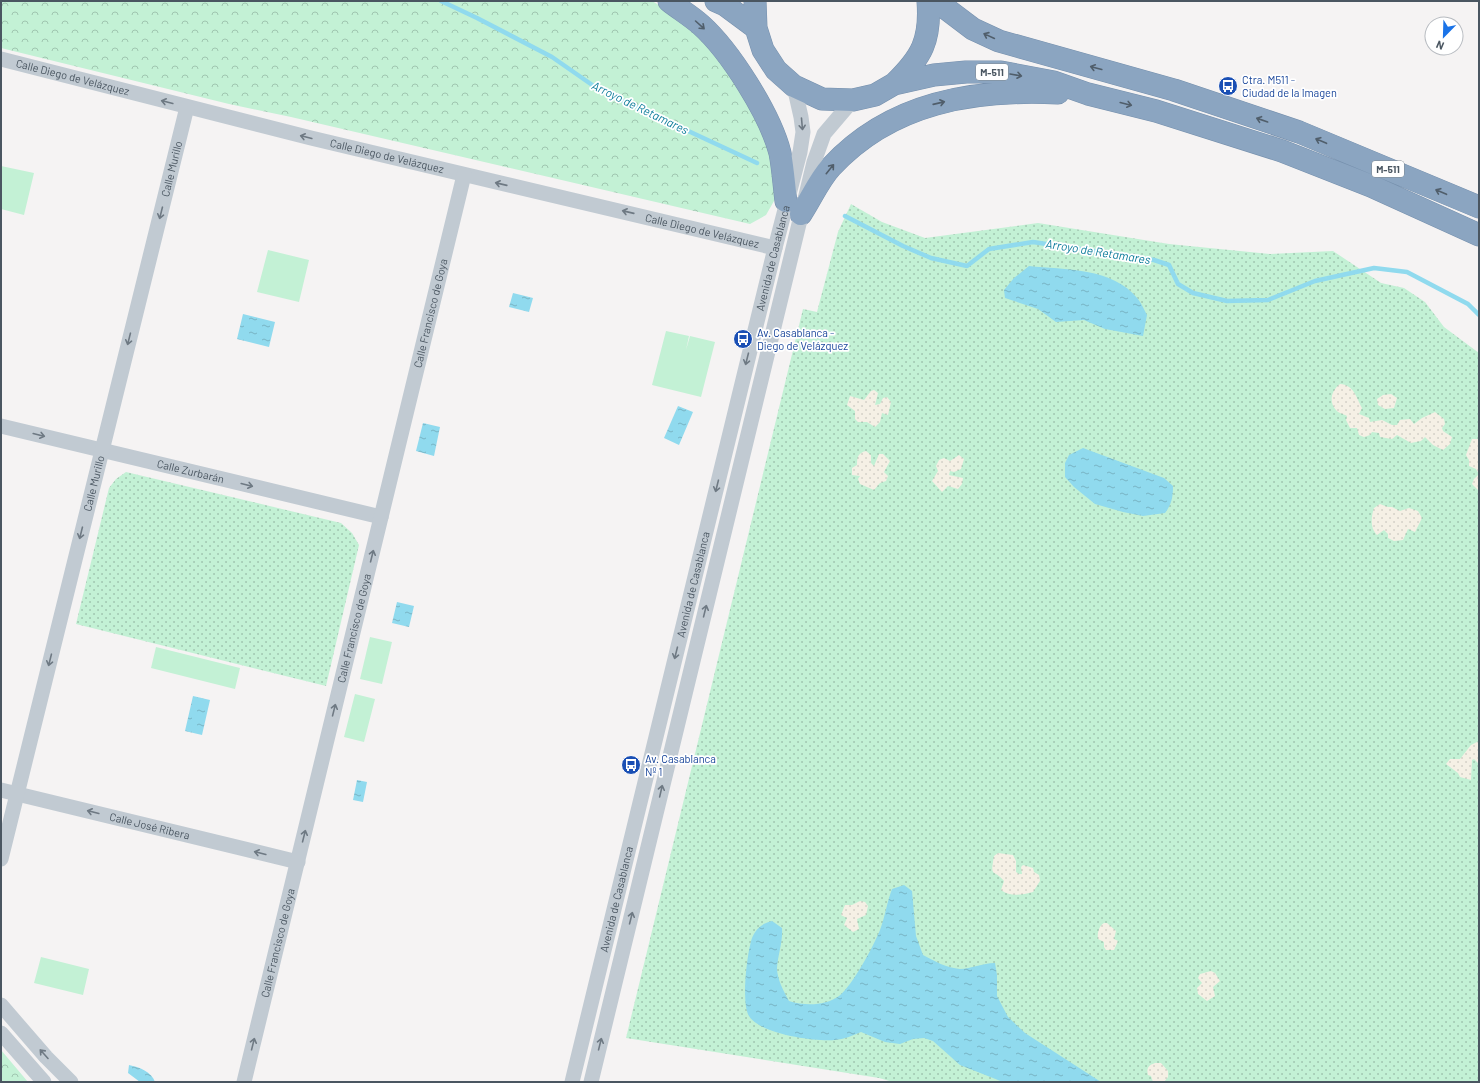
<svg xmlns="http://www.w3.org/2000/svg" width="1480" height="1083" viewBox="0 0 1480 1083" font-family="Barlow,sans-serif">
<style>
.grass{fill:url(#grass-dots)}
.forest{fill:url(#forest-crowns)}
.sand{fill:url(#sand-dots)}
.pitch{fill:#c3f1d5}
.water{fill:url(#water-ripples)}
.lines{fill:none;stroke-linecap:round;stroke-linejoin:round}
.stream{stroke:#90daee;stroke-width:4.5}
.highway-casing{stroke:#7690ad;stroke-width:23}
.street{stroke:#c1cad2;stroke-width:15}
.highway{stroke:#8ba5c1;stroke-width:22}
.oneway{stroke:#505e6b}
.oneway2{stroke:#6e7983}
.labels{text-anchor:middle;stroke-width:3.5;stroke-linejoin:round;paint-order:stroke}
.shield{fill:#fff;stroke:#808990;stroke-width:1}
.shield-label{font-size:10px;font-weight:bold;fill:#4a5661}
.street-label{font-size:11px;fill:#4a5661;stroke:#fff}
.transit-label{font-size:11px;fill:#164399;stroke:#fff;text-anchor:start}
.water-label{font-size:12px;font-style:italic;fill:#0c7c9b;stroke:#fff}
</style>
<defs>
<pattern id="grass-dots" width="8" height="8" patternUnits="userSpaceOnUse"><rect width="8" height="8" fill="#c3f1d5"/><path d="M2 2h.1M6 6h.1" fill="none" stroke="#a0c6b0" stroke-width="1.8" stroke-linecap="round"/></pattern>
<pattern id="forest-crowns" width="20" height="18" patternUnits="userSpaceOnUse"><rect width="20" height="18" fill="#c3f1d5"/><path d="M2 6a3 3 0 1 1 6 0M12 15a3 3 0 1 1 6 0" fill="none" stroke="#a0c6b0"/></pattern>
<pattern id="sand-dots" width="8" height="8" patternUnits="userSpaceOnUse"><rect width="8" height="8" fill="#f5f0e5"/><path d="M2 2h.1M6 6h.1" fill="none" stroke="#d4d0c7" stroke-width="1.8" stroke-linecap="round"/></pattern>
<pattern id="water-ripples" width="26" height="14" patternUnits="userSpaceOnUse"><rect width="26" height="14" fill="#90daee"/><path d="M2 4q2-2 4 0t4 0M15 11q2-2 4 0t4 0" fill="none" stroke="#78b4c4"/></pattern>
</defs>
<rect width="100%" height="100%" fill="#f5f3f3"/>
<!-- grass -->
<path class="grass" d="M851,204l31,18 43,16 113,-15 131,21 101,10 63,-3 48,32 23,5 21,14 19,25 35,26v729h-586l-14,-4 -253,-40 177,-729 14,3 21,-80z
M126,472l215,51 11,10 7,12 -33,141 -250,-62 33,-136 7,-9z"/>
<!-- forest -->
<path class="forest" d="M1,1h651l17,10 27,20 28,31 47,84 7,48 -12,21 -16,9 -459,-107 -62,-13 -228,-56z
M1,1050l27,32h-27z"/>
<!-- sand -->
<path class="sand" d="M1340,384c14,1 16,13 22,24l-3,6 10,4 1,4 12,-2 10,5h5l3,-5 10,-1 4,5 8,-6 13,-6 9,7 1,5 -3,4 1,3 9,6 -2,7 -7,6 -10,-5 -8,-8 -4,4 -10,2 -14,-8 -5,4 -12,-2 -1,-4 -7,-1 -2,3 -6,2 -5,-2 -2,-7h-7l-4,-8 1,-4c-3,-2 -9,-3 -11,-6 -8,-9 -4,-20 4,-26z
M874,390l4,3 -3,12 5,-1 3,-6 4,-1 4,5 -3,13 -6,-2 -2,9 -5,5 -8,-5h-9l-3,-3v-8l-8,-6 3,-9 14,4 7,-9z
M1391,394l6,4 -3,10 -9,1 -7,-4 -1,-6 6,-4z
M1472,439h7v35l-3,-5 -7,-3v-6l-3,-5z
M866,451l5,4v8l3,3 5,-12h4l7,7 -6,11 4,4 -2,5 -6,2 -6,7 -14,-6 -2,-5 2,-3 -8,-1v-7l5,-3c0,-8 1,-12 9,-14z
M959,455l5,4 -3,10 -7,3 -4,-1 -1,4 14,3 -1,6 -4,5 -10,-3 -6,6 -10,-11 6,-10 -2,-5 3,-6 5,-2 6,3z
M1479,474v17l-7,-7 2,-5z
M1380,504l8,3h4l8,4 9,-3 9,3 4,7 -7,14 -7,-3 -5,11 -9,1 -6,-3v-4l-4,-4 -7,5c-7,-7 -6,-18 -3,-27z
M1479,741v23l-5,-5 -2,1 -1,20 -11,-3 -2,-4 -12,-9 4,-5h10l11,-14z
M998,853l15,2 3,6v11l3,2h3l-1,-7 2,-2 10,3 1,4 5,3 1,6 -7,11c-11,3 -23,5 -32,-2l3,-9c-11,-13 -14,-2 -10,-25z
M860,901l5,1 3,4 -2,9 -9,4 2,10 -6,3 -9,-7 3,-7 -6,-3 4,-10h7z
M1104,923h3l9,8 -2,8 4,2 -4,9h-8l-2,-3v-5l-6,-3c-1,-6 1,-13 6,-16z
M1211,971l4,2 5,8 -7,6 2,9 -8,5 -9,-7 -1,-6 5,-5 -4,-5 2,-4z
M1155,1063h6l7,8v6l-4,5h-11l-2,-6 -3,-1c-2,-7 1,-10 7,-12z"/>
<!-- pitch -->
<path class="pitch" d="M1,166l33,7 -10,42 -23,-6z
M268,250l41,10 -10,42 -42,-10z
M666,331l23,5 -3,14 4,-14 25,6 -14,55 -49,-12z
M370,637l22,5 -10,42 -22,-5z
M156,647l84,21 -5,21 -84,-21z
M355,694l20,5 -11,43 -20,-5z
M41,957l48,12 -6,26 -49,-12z"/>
<!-- water -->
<path class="water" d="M1029,266c35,4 84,1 109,33 4,5 6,11 9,16l-4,21 -38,-7 -21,-9 -28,2 -18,-13 -33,-11 -1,-8 10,-12z
M513,293l20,5 -4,14 -20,-5z
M243,314l32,8 -6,25 -32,-8z
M678,406l15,6 -14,33 -15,-7z
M423,423l17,4 -6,29 -18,-5z
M1083,448l81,30 9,8c0,10 -1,18 -8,27l-22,3 -20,-4 -28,-8 -21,-17 -9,-10v-14l4,-8z
M397,602l17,4 -5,21 -17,-4z
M193,696l17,4 -8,35 -17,-4z
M357,780l10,2 -4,20 -10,-2z
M904,885l8,6 4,45 7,19c11,6 24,13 37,14 11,0 22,-6 35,-6l2,12v21l11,21 17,16 76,49h-98l-43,-17 -27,-24 -9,-3 -11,1 -13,5 -15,-2 -24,-10c-9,4 -17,7 -26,8 -20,2 -75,-6 -86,-24 -8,-13 -2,-63 3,-78 4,-10 11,-15 20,-17l10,7c1,14 -4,26 -5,40 0,11 7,24 12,33 16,5 36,5 50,-5 14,-11 34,-49 41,-66 5,-13 7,-28 12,-41z
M129,1065c10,2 23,7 26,17h-15l-12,-9z"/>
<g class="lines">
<!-- stream -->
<path class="stream" d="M441,1l36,17 75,39 46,32 159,74
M845,216l58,30 28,12 36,8 22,-17 44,-7 121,18 15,5 9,19 15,9 34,8 41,-1 47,-19 59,-13 33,4 61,32 11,11"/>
<defs>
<path id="highway" d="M669,1c10,8 22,15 32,24 29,26 69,89 79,128 3,16 4,32 6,48
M716,1l9,4 31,23
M755,1l1,27 7,22 13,20 18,16 28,13 31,1 22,-5 19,-11 40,-9 32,-3h35l53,10 34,12 68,17 126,40 89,35 108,49
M936,1l37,28 26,12 175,49 125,42 180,75
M894,84c28,-27 37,-44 34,-83
M801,214c10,-15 18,-34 30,-47 60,-65 143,-78 227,-74"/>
</defs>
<!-- highway casing -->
<use href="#highway" class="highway-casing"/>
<!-- street -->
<g class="street">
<path id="s1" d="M1,59l310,79 464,110"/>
<path id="s2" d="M1,426l380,91"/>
<path id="s3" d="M1,790l297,72"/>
<path id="s4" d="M1,859l186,-752"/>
<path d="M1,1005l45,52 25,25"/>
<path d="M1,1033l43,49"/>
<path id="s5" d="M244,1082l220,-907"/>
<path id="s6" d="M572,1082l203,-834 25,-96 3,-20 -2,-15 -7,-31"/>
<path d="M591,1082l223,-920 10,-28 29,-34"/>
</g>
<!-- highway -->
<use href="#highway" class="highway"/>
</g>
<!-- one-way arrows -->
<defs><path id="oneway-shaft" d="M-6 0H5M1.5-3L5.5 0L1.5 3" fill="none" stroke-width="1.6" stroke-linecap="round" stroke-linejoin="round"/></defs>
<g class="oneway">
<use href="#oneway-shaft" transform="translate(700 25) rotate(42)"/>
<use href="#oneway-shaft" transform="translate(989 36) rotate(-155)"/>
<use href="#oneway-shaft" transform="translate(1096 68) rotate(-165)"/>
<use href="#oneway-shaft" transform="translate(1016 75) rotate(10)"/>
<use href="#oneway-shaft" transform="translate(939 103) rotate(-13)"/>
<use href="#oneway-shaft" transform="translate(1126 104) rotate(14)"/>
<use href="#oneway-shaft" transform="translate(1262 120) rotate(-161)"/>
<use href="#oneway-shaft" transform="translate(1321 141) rotate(-157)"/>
<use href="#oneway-shaft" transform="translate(830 169) rotate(-51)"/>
<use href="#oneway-shaft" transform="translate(1441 192) rotate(-157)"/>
</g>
<g class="oneway2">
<use href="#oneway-shaft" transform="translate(167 102) rotate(-166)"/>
<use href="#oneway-shaft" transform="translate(802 124) rotate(85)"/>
<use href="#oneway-shaft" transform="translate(306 137) rotate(-166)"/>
<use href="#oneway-shaft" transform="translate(501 184) rotate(-167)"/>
<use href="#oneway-shaft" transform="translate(628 212) rotate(-167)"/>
<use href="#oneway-shaft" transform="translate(161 213) rotate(104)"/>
<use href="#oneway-shaft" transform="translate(129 339) rotate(104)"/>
<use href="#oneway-shaft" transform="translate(747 359) rotate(104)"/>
<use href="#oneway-shaft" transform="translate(39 435) rotate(14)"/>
<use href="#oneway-shaft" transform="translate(247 485) rotate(14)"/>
<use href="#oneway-shaft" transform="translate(717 486) rotate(104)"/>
<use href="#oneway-shaft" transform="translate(81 533) rotate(104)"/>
<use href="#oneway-shaft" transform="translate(372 556) rotate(-76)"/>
<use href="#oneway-shaft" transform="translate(705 611) rotate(-76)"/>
<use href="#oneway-shaft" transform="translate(676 653) rotate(104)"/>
<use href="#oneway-shaft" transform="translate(50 660) rotate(104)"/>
<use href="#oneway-shaft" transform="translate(334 710) rotate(-76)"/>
<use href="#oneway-shaft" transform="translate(661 791) rotate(-77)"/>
<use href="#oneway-shaft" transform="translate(93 812) rotate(-166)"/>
<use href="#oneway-shaft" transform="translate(304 836) rotate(-76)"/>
<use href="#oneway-shaft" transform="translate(260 853) rotate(-166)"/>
<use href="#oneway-shaft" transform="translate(631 918) rotate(-76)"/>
<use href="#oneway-shaft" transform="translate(253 1044) rotate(-76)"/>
<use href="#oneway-shaft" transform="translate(600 1044) rotate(-76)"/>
<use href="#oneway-shaft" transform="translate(44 1054) rotate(-132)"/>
</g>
<!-- icons -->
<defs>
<symbol id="bus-disc" viewBox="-11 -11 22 22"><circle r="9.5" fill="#1a4fb4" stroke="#fff"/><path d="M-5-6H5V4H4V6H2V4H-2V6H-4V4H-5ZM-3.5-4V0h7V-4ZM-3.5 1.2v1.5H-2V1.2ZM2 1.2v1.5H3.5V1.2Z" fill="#fff"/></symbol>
</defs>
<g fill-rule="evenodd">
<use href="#bus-disc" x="1217" y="75" width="22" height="22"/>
<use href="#bus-disc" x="732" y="328" width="22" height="22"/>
<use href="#bus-disc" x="620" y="754" width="22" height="22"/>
</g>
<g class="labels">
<!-- shield labels -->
<g class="shield">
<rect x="976" y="64" width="32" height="16" rx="3"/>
<rect x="1372" y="161" width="32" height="16" rx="3"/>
</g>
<g class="shield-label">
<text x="992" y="76">M-511</text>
<text x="1388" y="173">M-511</text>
</g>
<!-- street labels -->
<g class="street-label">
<text dy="4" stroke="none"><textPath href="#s1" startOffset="74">Calle Diego de Velázquez</textPath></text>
<text dy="4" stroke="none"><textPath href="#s1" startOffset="398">Calle Diego de Velázquez</textPath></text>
<text dy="4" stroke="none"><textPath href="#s4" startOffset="711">Calle Murillo</textPath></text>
<text dy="4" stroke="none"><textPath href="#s1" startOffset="722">Calle Diego de Velázquez</textPath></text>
<text dy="4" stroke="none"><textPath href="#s6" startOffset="848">Avenida de Casablanca</textPath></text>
<text dy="4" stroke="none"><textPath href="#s5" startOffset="791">Calle Francisco de Goya</textPath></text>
<text dy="4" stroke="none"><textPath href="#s2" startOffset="195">Calle Zurbarán</textPath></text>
<text dy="4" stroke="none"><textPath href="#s4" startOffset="387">Calle Murillo</textPath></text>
<text dy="4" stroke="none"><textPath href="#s6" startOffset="512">Avenida de Casablanca</textPath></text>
<text dy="4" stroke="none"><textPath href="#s5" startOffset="467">Calle Francisco de Goya</textPath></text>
<text dy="4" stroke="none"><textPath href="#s3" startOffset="153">Calle José Ribera</textPath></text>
<text dy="4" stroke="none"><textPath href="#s6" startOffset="188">Avenida de Casablanca</textPath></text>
<text dy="4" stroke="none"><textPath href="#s5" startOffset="143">Calle Francisco de Goya</textPath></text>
</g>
<!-- transit labels -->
<g class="transit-label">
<text x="1242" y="84">Ctra. M511 -<tspan x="1242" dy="13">Ciudad de la Imagen</tspan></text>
<text x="757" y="337">Av. Casablanca -<tspan x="757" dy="13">Diego de Velázquez</tspan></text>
<text x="645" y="763">Av. Casablanca<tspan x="645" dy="13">Nº 1</tspan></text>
</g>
<!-- water labels -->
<g class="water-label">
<text transform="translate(640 108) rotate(26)" y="4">Arroyo de Retamares</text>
<text transform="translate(1098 252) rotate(9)" y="4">Arroyo de Retamares</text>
</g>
</g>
<!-- border -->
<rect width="1480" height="1083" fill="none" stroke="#4a5661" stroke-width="4"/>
<!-- north arrow -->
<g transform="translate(1444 36) rotate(203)"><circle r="19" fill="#ffffff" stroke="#b7bbc0"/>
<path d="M0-3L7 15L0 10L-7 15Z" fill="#1a73e8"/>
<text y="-6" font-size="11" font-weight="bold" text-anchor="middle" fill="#4a5661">N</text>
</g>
</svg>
